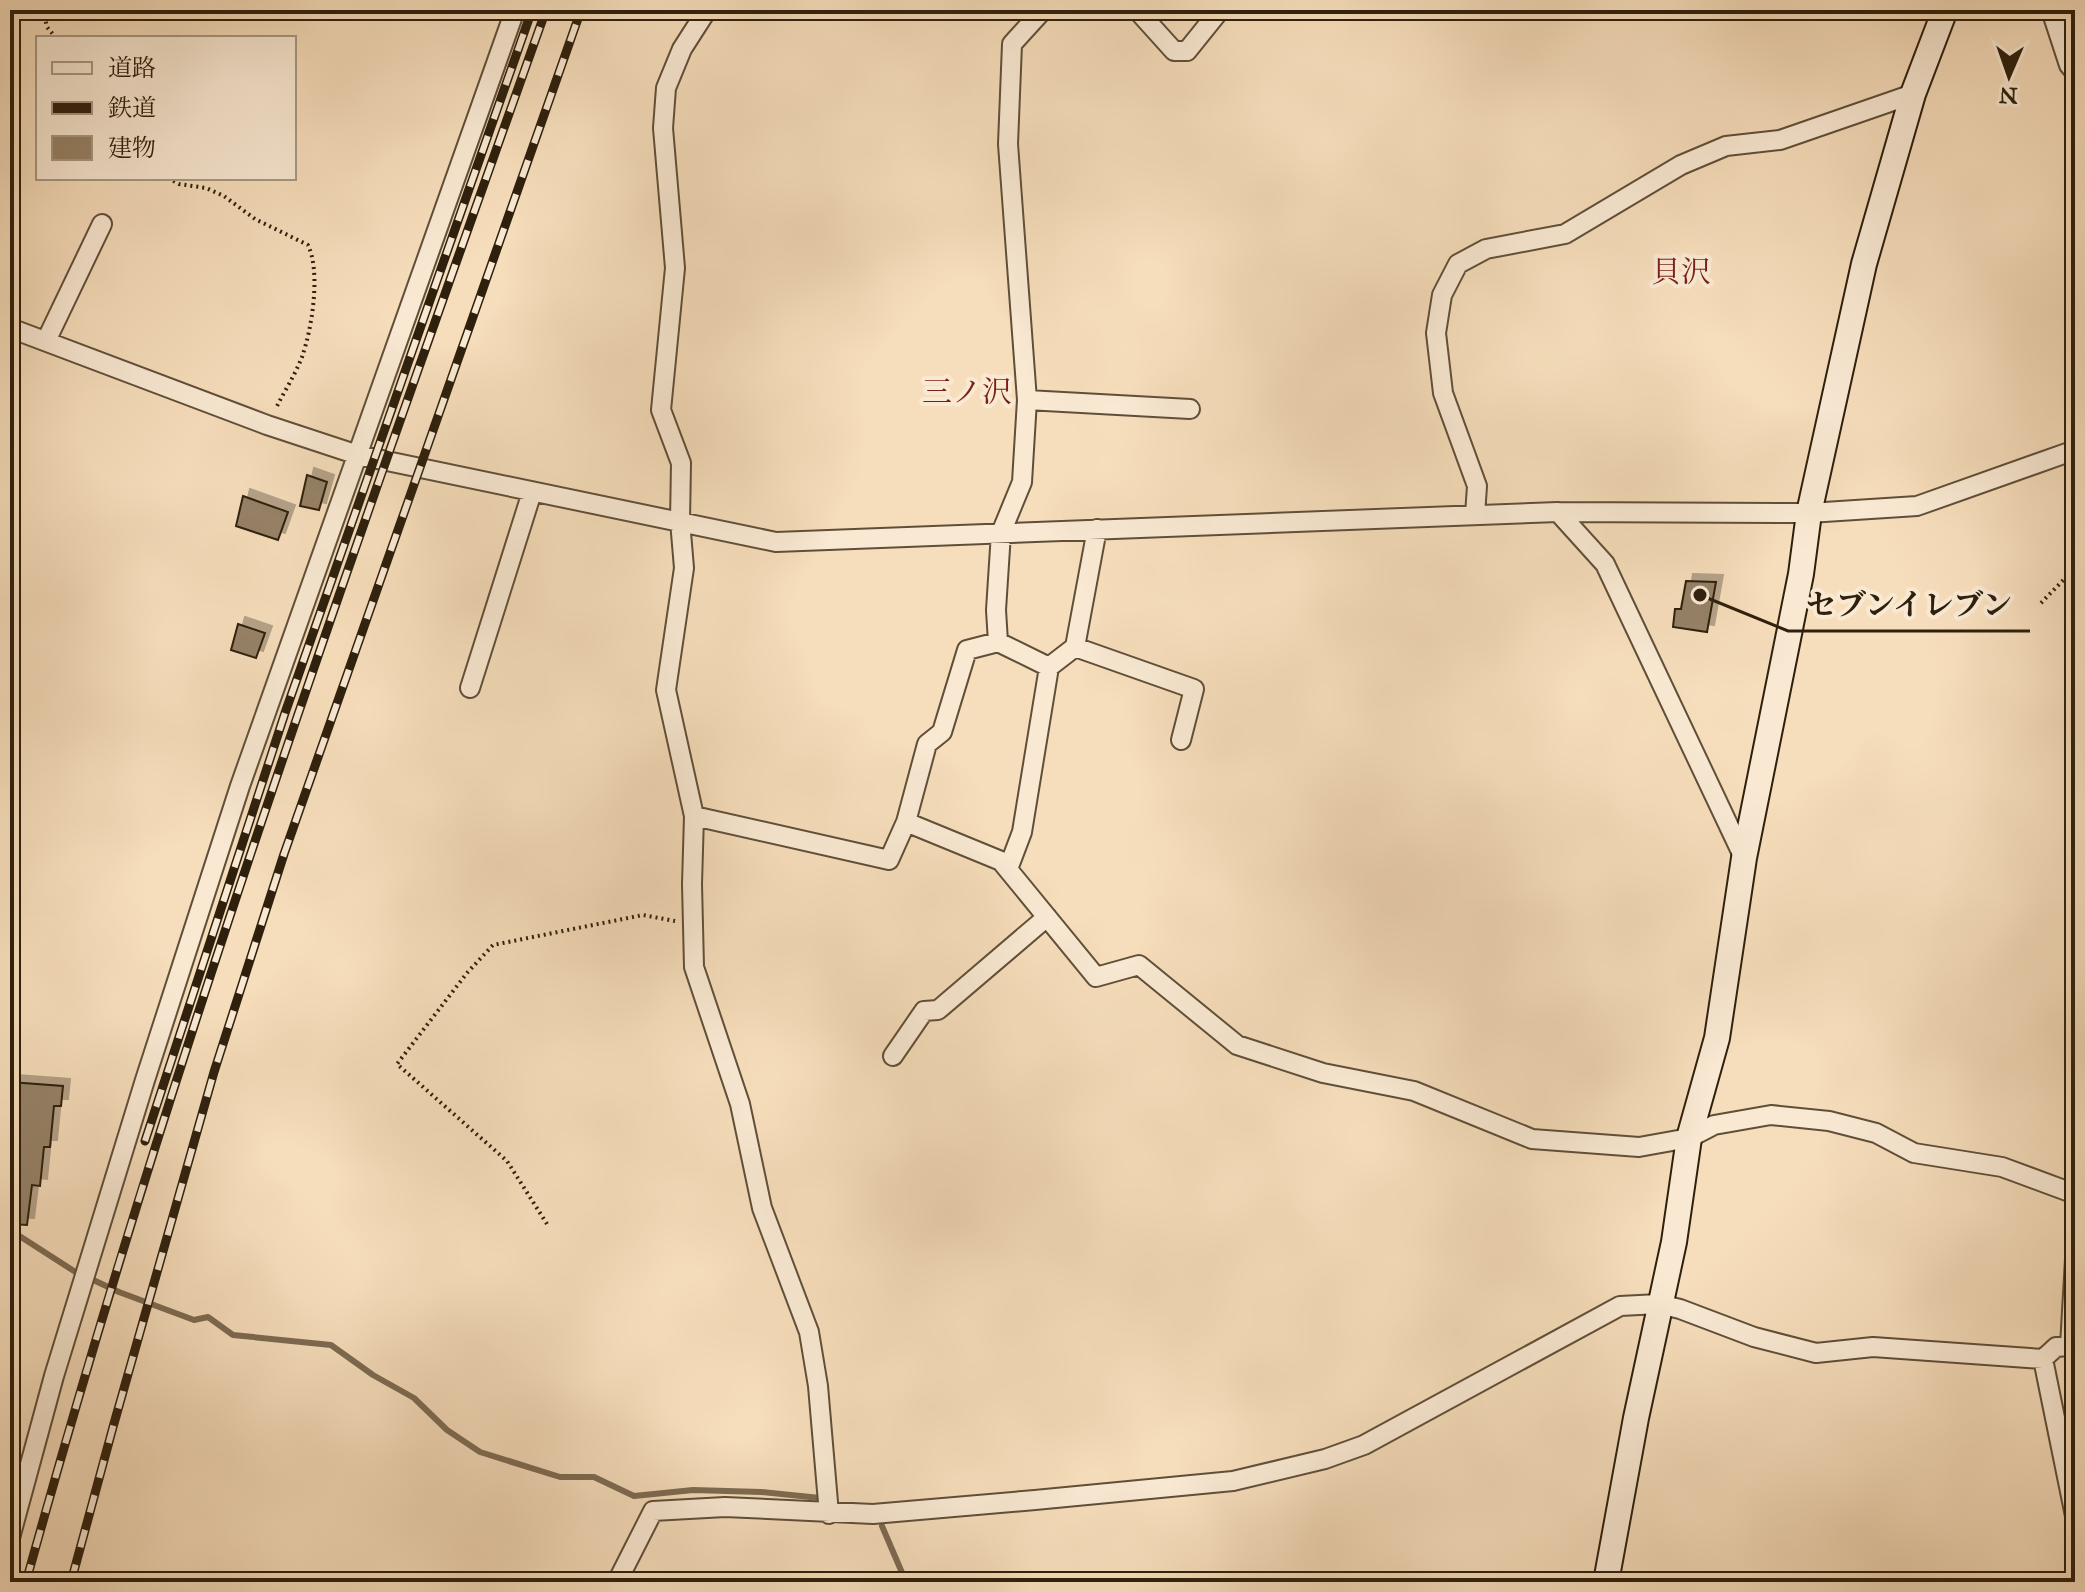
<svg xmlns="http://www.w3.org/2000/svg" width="2085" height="1592" viewBox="0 0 2085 1592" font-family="'IM FELL Great Primer','Noto Serif JP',serif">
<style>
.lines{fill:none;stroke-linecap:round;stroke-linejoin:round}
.stream{stroke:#7d6b52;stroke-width:6}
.building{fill:#968267;stroke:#2e200d;stroke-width:2;filter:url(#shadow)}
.street-casing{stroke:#604f38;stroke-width:22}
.secondary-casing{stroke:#2e200d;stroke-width:28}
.path{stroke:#2e200d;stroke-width:4;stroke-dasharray:2 4;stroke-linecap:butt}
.street{stroke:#f9e9d3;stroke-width:18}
.secondary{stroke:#f9e9d3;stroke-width:24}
.rail-casing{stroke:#2e200d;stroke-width:9}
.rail{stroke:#f9e9d3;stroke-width:6;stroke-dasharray:18;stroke-linecap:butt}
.labels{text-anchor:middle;stroke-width:8;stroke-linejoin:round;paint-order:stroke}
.neighbourhood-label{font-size:30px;fill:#7a1f14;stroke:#f9e9d3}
.leader{fill:none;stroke:#2e200d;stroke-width:3}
.callout-dot{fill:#2e200d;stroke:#f9e9d3;stroke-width:3}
.callout-label{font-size:30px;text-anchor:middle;font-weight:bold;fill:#2e200d;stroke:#f9e9d3;stroke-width:8;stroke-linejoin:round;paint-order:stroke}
</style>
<defs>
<filter id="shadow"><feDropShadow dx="7" dy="-7" stdDeviation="0" flood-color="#0004"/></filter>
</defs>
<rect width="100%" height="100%" fill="#f6ddbb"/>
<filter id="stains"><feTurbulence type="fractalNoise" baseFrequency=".0025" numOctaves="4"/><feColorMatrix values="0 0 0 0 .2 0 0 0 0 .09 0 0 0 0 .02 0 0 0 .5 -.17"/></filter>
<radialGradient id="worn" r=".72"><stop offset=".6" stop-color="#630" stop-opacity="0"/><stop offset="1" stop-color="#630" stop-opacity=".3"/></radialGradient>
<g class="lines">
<!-- stream -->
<path class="stream" d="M21,1237l56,36
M89,1278l30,14 75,28 14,-3 25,18 98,10 42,30 41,23 33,32 33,22 80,25h34l40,19 59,-6 68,2 59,6
M882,1526l24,56"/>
</g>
<!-- building -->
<path class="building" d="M307,475l20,7 -8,28 -19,-4z
M243,496l45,16 -10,28 -42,-14z
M1686,581l30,1 -9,50 -34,-5 2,-18h6z
M238,624l27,9 -9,25 -25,-8z
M10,1082l53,4 -2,20h-7l-4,41h-6l-4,39 -8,-1 -5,40 -17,-1z"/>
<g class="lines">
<defs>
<path id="street" d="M707,10l-25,39 -16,39 -3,40 12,140 -14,142 20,53 -1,58 4,47 -18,122 28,126 -2,68 2,83 46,137 22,104 47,124 9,54 11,128
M1137,10l37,41h13l33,-41
M2051,10l18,55 6,7
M10,328l257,97 91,30 418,87 782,-30 251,1 108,-7 158,-56
M46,341l56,-117
M1027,400l163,9
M1558,512l47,52 139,294
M1475,515l2,-29 -34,-93 -7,-60 6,-38 16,-31 28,-15 79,-15 116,-69 45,-19 54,-6 133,-46
M998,642l-2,-32 5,-77 21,-51 5,-82 -19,-256 4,-100 31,-34
M1075,647l119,42 -13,51
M470,688l62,-196
M694,816l195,44 17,-38 95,39 95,116 43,-12 98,80 86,28 91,18 118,48 107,8 50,-9 25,-13 57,-10 58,6 47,12 38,20 88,14 73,27
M906,822l21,-78 15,-12 25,-82 31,-8 51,25
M1008,869l14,-37 27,-165 26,-20 22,-118
M893,1056l31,-45 14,-1 109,-93
M2043,1359l32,157
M2043,1359l13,-12 14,-1 5,-87
M10,1538l44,-162 91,-296 95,-294 275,-776
M617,1582l36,-71 72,-4 148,7 162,-14 198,-19 92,-22 39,-14 256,-139 39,-2 21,5 74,28 62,16 57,-6 170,12"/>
<path id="secondary" d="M1606,1582l30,-164 38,-176 15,-104 28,-100 27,-180 57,-284 8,-61 55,-249 49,-170 32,-84"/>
</defs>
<!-- street casing -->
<use href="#street" class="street-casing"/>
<!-- secondary casing -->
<use href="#secondary" class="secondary-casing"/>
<!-- path -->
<path class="path" d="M43,10l4,17 9,11
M168,178l11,6 27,4 18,8 31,23 53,26c13,28 4,83 -6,112 -7,18 -18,35 -26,51
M2041,603l34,-35
M547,1224l-40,-63 -110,-97 70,-91 26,-28 150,-30 32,6"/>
<!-- street -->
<use href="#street" class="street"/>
<!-- secondary -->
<use href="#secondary" class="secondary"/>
<defs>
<path id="rail" d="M145,1141l140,-428 247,-703
M26,1582c147,-532 335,-1052 520,-1572
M71,1582l42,-155 101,-355 70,-218 297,-844"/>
</defs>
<!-- rail casing -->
<use href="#rail" class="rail-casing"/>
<!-- rail -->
<use href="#rail" class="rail"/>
</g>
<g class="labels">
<!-- neighbourhood labels -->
<g class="neighbourhood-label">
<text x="1681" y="282">貝沢</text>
<text x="967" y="402">三ノ沢</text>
</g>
</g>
<!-- callouts -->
<path class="leader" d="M1700 595L1788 631H2030"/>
<circle class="callout-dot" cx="1700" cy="595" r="8"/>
<g class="callout-label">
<text x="1909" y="615">セブンイレブン</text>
</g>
<!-- margin -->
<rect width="2085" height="1592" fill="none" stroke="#f6ddbb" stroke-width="40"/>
<rect x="12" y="12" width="2061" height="1568" fill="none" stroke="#2e200d" stroke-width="4"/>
<rect x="20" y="20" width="2045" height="1552" fill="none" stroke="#2e200d" stroke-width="2"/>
<!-- legend -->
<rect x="36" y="36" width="260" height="144" fill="#f9e9d3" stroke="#a89984" stroke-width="2"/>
<rect x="52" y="62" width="40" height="12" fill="#f9e9d3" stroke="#a89984" stroke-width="2"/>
<text x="108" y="76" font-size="24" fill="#2e200d">道路</text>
<rect x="52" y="102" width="40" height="12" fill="#2e200d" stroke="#a89984" stroke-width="2"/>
<text x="108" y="116" font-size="24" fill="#2e200d">鉄道</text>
<rect x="52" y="136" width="40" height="24" fill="#968267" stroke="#a89984" stroke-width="2"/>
<text x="108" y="156" font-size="24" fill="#2e200d">建物</text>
<!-- north arrow -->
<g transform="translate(2009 76) rotate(182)" stroke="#f9e9d3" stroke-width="6" paint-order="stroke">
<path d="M0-6L14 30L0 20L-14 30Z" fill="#2e200d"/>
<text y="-12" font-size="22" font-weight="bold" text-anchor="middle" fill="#2e200d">N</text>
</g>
<rect width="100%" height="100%" filter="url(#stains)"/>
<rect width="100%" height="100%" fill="url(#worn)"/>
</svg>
